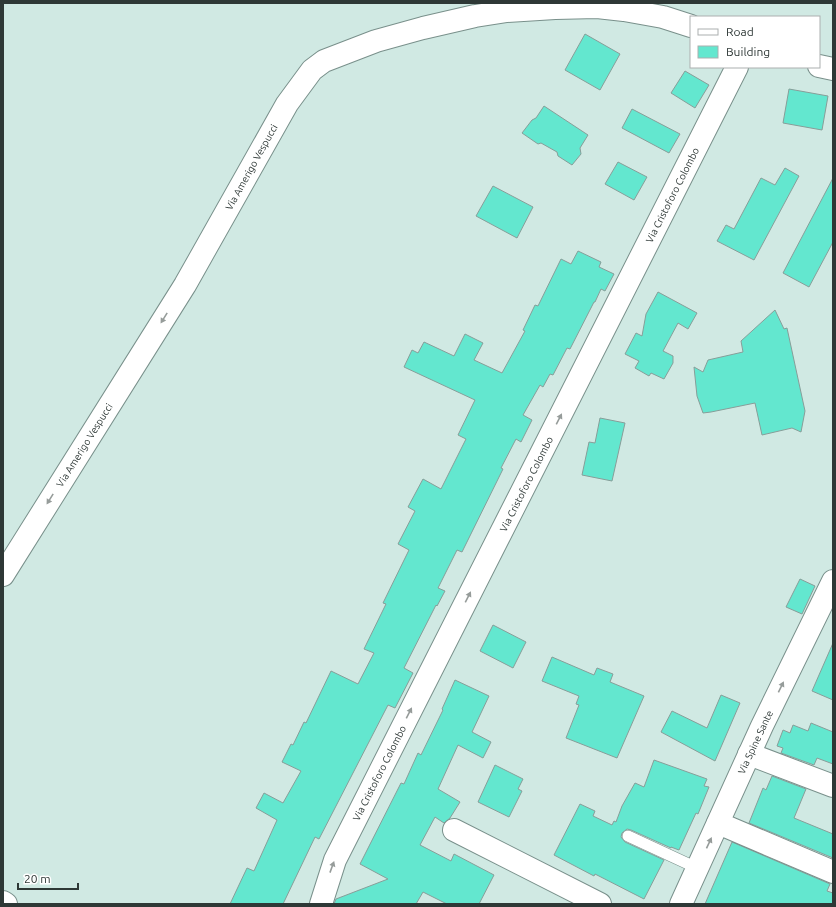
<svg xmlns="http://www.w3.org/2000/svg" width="836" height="907" viewBox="0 0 836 907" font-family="Ubuntu,sans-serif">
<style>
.building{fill:#63e7cf;stroke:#879e99}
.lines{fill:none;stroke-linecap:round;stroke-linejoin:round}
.service-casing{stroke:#79908b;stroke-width:12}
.minor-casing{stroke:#79908b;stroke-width:24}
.tertiary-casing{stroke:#79908b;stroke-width:24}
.service{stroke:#fff;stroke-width:11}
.minor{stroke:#fff;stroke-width:22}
.tertiary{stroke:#fff;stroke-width:22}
.oneway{fill:#969c9a}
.labels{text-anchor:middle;stroke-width:4;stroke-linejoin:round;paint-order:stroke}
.street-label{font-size:10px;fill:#2e3836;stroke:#fff}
</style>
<rect width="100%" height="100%" fill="#d0e9e3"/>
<!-- building -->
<path class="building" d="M585,34l35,20 -20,36 -35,-20z
M685,71l24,14 -14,23 -24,-15z
M789,89l39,7 -6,34 -39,-7z
M544,106l44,29 -8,13 1,6 -9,11 -14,-9 -1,-4 -16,-9 -3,1 -16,-11 10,-13 4,-2z
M632,109l48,25 -11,19 -47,-25z
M618,162l29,15 -13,23 -29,-16z
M785,168l14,8 -45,84 -37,-19 9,-16 8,4 27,-51 14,7z
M833,178v64l-24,45 -26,-14z
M493,186l40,21 -16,31 -41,-22z
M578,251l23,11 -2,5 15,7 -9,17 -4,-2 -6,13h-1l-24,47 -3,-1 -14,27 -3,-1 -7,13 -3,-2 -17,30 9,5 -11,22 -5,-3 -15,29 2,1 -41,83 -5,-2 -19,38 7,3 -8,15 -1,-1 -32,63 9,5 -18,35 -7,-3 -69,134 -4,-2 -32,67h-53l17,-36 7,3 23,-51 -21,-12 8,-15 19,10 18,-32 -19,-9 9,-18 2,1 11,-23 2,1 25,-52 27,13 16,-31 -10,-4 22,-45 -3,-1 26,-53 -11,-6 17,-33 -7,-4 15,-28 18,10 25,-50 -8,-4 17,-35 -71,-33 8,-17 6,3 6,-11 30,14 11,-22 18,9 -9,17 28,13 23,-42 -2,-1 12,-25 3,1 23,-47 10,5z
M658,292l39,21 -9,16 -10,-6 -15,28 10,5v7l-9,16 -13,-6 -2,3 -14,-8 4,-7 -14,-7 11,-21 6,3 4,-22z
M775,310l9,19 3,-1 18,83 -4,21 -9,-4 -30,7 -7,-32 -44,9 -8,1 -6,-17 -3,-29 9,5 5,-12 35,-8 -2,-11z
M600,418l25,5 -13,58 -30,-6 7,-33 6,1z
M800,579l15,7 -13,28 -16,-7z
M493,625l33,17 -13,26 -33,-17z
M833,643v57l-21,-9z
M552,657l42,18 3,-7 16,6 -3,8 34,14 -27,62 -51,-20 13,-33 -3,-1 3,-8 -37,-15z
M455,680l34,16 -17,36 19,10 -8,16 -25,-13 -20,44 22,13 -10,16 -6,5 -9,-6 -15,28 31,16 3,-7 40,21 -15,29h-32l-24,-12 -7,12h-82l2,-5 52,-20 -28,-15 41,-81 3,1 14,-31 3,2 22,-45 -1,-1z
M721,695l19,8 -25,58 -54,-29 11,-21 35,17z
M811,723l22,9v32l-16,-6 -3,7 -33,-12 2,-5 -6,-2 6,-16 7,3 3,-8 15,6z
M654,760l53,19 -3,7 5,1 -11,27 -2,-1 -17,37 -8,-3v1l-40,-18 -4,-1 -5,4 -1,4 4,5 39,18 -20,39 -49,-25 -1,2 -40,-21 26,-51 15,7 -2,5 19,9 2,-4 2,1 6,-16 13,-23 9,4z
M495,765l28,14 -5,10 4,2 -13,26 -31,-15z
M772,776l34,13 -12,29 39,16v24l-84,-35 14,-35 3,2z
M732,842l98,42 -3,7 6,2v11h-128z"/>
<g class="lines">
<defs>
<path id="service" d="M628,836l69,32"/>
<path id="minor" d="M749,754l84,32
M718,823l115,49
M454,830l146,74
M321,904l14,-44 402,-793"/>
<path id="tertiary" d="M819,66l14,3
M3,575l182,-290 102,-181 25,-34 12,-9 52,-20 47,-13 52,-12 32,-5 48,-3 42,-1 27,3 39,7 28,9
M3,902l3,2
M681,904l81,-178 71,-145"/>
</defs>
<!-- service casing -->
<use href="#service" class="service-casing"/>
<!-- minor casing -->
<use href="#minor" class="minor-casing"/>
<!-- tertiary casing -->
<use href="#tertiary" class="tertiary-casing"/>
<!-- service -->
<use href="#service" class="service"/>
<!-- minor -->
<use href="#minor" class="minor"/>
<!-- tertiary -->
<use href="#tertiary" class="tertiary"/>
</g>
<!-- one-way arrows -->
<defs><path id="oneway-solid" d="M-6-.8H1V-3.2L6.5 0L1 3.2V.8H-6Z"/></defs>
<g class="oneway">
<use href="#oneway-solid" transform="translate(164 318) rotate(122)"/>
<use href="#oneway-solid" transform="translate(559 419) rotate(-63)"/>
<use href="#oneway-solid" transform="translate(50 499) rotate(122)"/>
<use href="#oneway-solid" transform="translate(468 597) rotate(-63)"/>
<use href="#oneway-solid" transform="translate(781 687) rotate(-64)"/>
<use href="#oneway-solid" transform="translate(409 713) rotate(-63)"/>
<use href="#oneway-solid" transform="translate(709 843) rotate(-65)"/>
<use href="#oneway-solid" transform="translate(332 867) rotate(-70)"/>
</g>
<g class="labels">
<!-- street labels -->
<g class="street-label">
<text transform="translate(251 167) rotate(-61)" y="4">Via Amerigo Vespucci</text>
<text transform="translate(672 195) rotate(-63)" y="4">Via Cristoforo Colombo</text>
<text transform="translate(84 445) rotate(-58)" y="4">Via Amerigo Vespucci</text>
<text transform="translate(526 484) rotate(-63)" y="4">Via Cristoforo Colombo</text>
<text transform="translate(755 742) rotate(-65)" y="4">Via Spine Sante</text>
<text transform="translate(379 773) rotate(-63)" y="4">Via Cristoforo Colombo</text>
</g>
</g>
<!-- border -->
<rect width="836" height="907" fill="none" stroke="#2e3836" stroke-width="8"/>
<!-- legend -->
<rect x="690" y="16" width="130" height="52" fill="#ffffff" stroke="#abafaf"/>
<rect x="698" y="29" width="20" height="6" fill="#ffffff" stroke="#abafaf"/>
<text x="726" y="36" font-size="12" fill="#2e3836">Road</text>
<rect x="698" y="46" width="20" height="12" fill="#63e7cf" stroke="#abafaf"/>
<text x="726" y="56" font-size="12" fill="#2e3836">Building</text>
<!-- scale -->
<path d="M18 883v6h60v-6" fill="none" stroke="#2e3836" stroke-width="2"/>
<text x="24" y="883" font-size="12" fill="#2e3836" stroke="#ffffff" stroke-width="3" paint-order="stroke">20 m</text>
</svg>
